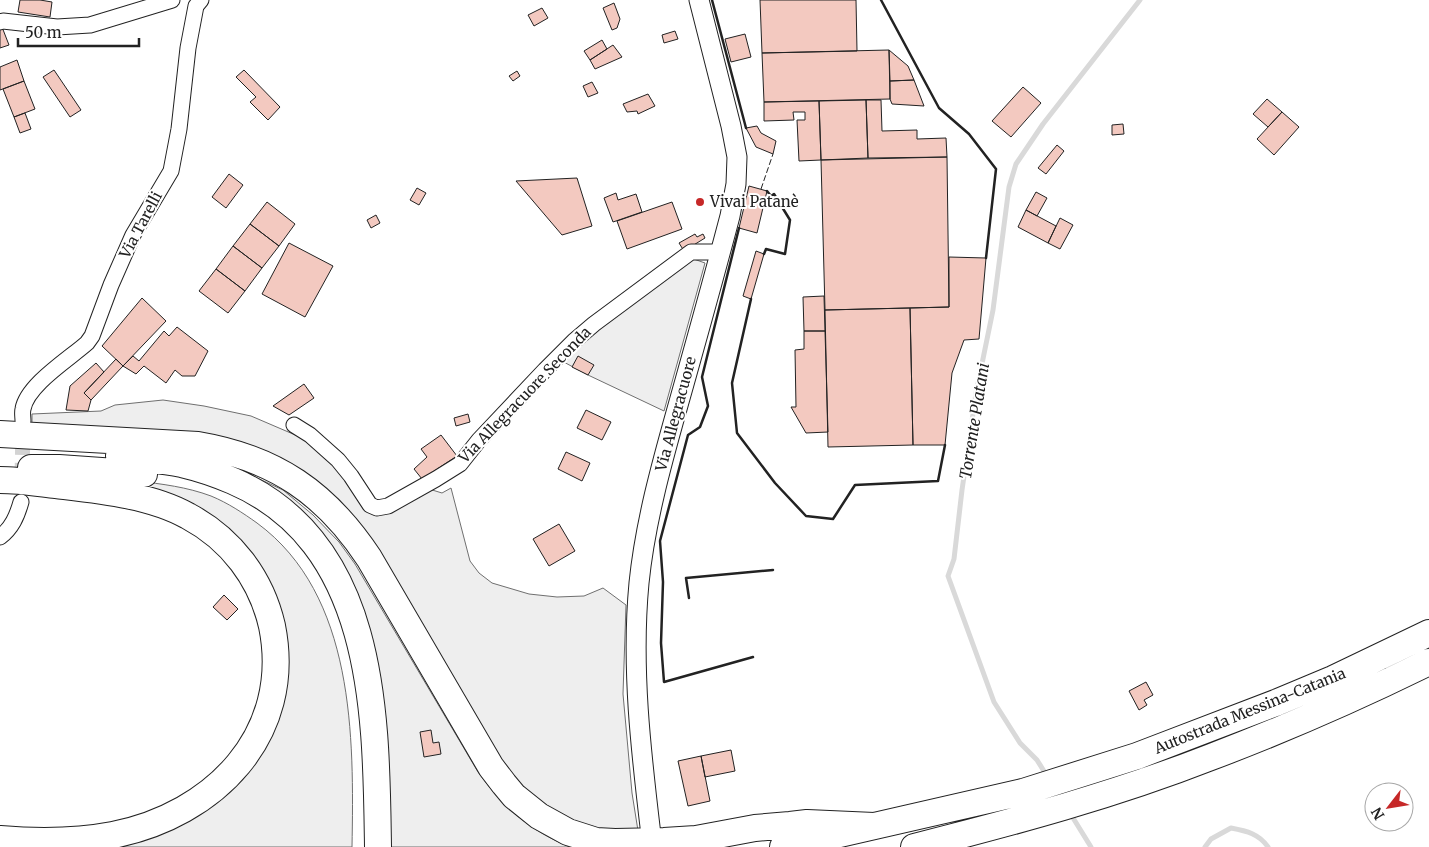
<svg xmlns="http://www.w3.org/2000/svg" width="1429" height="847" viewBox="0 0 1429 847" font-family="Merriweather,serif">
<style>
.green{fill:#eee;stroke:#6f6f6f}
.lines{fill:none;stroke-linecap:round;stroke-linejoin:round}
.stream{stroke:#d9d9d9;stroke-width:5}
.building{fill:#f3c9c0;stroke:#222}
.minor-tunnel{stroke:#d3d3d3;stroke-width:15;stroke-dasharray:15 8;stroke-linecap:butt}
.minor-casing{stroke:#222;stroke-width:17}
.tertiary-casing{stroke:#222;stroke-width:21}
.motorway-casing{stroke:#222;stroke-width:28}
.minor{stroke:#fff;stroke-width:15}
.tertiary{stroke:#fff;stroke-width:19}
.motorway{stroke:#fff;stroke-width:26}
.fence{stroke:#222;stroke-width:1;stroke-dasharray:6 2.5;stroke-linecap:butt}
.wall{stroke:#222;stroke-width:2.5}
.poi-dot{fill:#c62828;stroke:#fff;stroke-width:2}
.labels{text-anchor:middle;stroke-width:4;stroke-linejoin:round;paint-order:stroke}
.poi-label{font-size:15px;fill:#222;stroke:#fff;text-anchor:start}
.street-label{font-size:15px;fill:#222;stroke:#fff}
.water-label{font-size:16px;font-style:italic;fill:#222;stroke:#fff}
</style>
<rect width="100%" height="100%" fill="#fff"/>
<!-- green -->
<path class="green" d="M691,258l14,5 -41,148 -76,-36 -28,-15 23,-22z
M163,400l41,6 47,10 56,24 27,24 34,47 61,-22 13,4 9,-5 19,73 9,12 13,10 37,11 28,3 27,-1 19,-8 23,17 -3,89 9,99 7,44 -72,-14 -50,-35 -219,-315 -266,-50v-9l69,-3 14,-6z
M240,470l43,20 30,25 26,27 16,22 123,208c25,35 52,59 92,75h-188l-25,-232z
M137,481c25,3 50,6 74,15 17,7 32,17 46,27 98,72 97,214 95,324h-265l129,-51 64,-122 -44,-127z"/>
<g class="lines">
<!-- stream -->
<path class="stream" d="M1047,776l-10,-16 -17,-17 -26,-41 -46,-126 6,-17 8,-69 14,-97 17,-83 16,-123 7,-23 27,-40 97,-124
M1070,813l21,34
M1205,847l6,-8 20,-11c16,3 28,6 37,19"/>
</g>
<!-- building -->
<path class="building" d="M20,0h20l12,2 -2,15 -32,-5z
M760,0h96l1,51 -95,2z
M614,3l6,16 -3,9 -5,2 -9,-22z
M542,8l6,10 -14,8 -6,-11z
M0,27h2l7,18 -9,3z
M675,31l3,8 -14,4 -2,-8z
M745,34l6,23 -20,5 -6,-23z
M602,40l5,9 -17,11 -6,-9z
M613,45l9,12 -27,12 -5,-9z
M889,50l1,49 -126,3 -2,-49z
M889,50l19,16 6,14 -24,1z
M17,60l7,21 -24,9v-23z
M54,70l27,40 -11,7 -27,-40z
M244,70l36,37 -12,13 -18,-18 6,-5 -20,-20z
M517,71l3,5 -7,5 -4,-5z
M914,80l10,26 -32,-2 -2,-5v-18z
M24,81l11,28 -21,8 -11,-28z
M592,82l6,11 -10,4 -5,-11z
M1023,87l18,16 -30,34 -19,-16z
M648,94l7,12 -17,8 -1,-3 -10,1 -4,-8z
M1267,99l15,13 -14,15 -15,-13z
M866,100l2,58 -47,2 -2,-59z
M866,100h15l1,31 35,-1v9l29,-1 1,19 -79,1z
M819,101l2,59 -22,1 -2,-41h8v-8h-12l1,8 -30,1v-19z
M1282,112l17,15 -25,28 -17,-16z
M25,113l6,16 -11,4 -6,-16z
M1123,124l1,10 -12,1v-10z
M757,126l4,7 15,8 -3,13 -17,-7 -10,-19z
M1057,145l7,6 -18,23 -8,-6z
M947,157l2,150 -124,3 -4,-150z
M229,174l14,11 -17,23 -14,-11z
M577,178l15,48 -30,9 -46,-54z
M749,186l18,5 -10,42 -18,-5z
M417,188l9,5 -7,12 -9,-5z
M1036,192l11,6 -10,18 -11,-6z
M616,193l2,7 18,-6 6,18 -29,10 -9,-24z
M267,202l28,22 -16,22 -29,-22z
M672,202l10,27 -55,20 -10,-28z
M1026,210l30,16 -8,17 -30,-16z
M376,215l4,8 -9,5 -4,-8z
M1060,218l13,7 -13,24 -12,-6z
M250,224l29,22 -17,22 -29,-22z
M695,234l2,3 6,-3 2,4 -21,13 -5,-8z
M289,243l44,23 -28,51 -43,-23z
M233,246l29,22 -17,23 -29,-22z
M756,251l8,3 -13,45 -8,-3z
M949,257l37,1 -7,81 -15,1 -12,33 -7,72h-32l-3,-137 39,-1z
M216,269l29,22 -17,22 -29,-22z
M824,296l1,35h-21l-1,-34z
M142,298l24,23 -43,45 -21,-20z
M910,308l3,137 -85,2 -3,-137z
M177,327l31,24 -13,25h-13l-7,-6 -9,13 -22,-17 -8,8 -13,-8 10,-10 6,5 25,-30 5,5z
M804,331h21l3,101 -22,1 -15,-26h5l-1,-57 9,-1z
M578,356l16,9 -6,10 -16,-8z
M116,359l7,7 -32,34 -7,-7z
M96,363l8,9 -20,21 7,7 -3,11 -22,-1 4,-24z
M304,384l10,14 -25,17 -16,-9z
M586,410l25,12 -9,18 -25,-12z
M468,414l2,8 -14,4 -2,-8z
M441,435l16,21 -35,23 -8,-10 13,-12 -6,-8z
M566,452l24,11 -8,18 -24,-12z
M559,524l16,27 -26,15 -16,-27z
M224,595l14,14 -11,11 -14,-13z
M1146,682l7,13 -9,5 3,5 -8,5 -10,-19z
M431,730l2,13 6,-1 2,12 -17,3 -4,-25z
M731,750l4,21 -30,6 -4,-21z
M701,756l9,45 -22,5 -10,-45z"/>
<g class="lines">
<!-- minor-tunnel -->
<path class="minor-tunnel" d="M22,478l1,-50"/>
<defs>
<path id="minor" d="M0,22l3,-1 54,6 33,-2 82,-25
M23,421c0,-4 -1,-8 0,-12 4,-24 46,-50 64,-66l5,-7 19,-51 22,-50 38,-64 8,-42 9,-81 8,-42 5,-6
M294,425l16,10 28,25 13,16 19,29 7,3 11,-2 48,-27 24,-15 19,-24 66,-70 29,-29 20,-17 97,-72h30
M0,537c12,-9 17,-21 21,-35"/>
<path id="tertiary" d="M651,835c-10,-83 -20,-168 -12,-252 6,-59 22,-117 38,-174 18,-64 36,-128 53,-193l6,-32 1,-27 -6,-31 -32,-126"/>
<path id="motorway" d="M0,434l198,11c77,13 128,48 171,113l122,209 13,17 10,12 25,20 29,16 28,9 19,1 49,-1 32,-2 59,-11 35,-3 17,-2 67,3
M119,456c21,3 43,4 63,8 17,4 35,10 51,17 144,62 143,234 145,366
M31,468h28l85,6
M0,480c19,0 38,3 56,5 42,5 95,10 132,31 43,23 73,62 84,110 22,109 -58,189 -159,209 -37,7 -76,7 -113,4
M783,847l240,-55 114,-36 141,-54 55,-23 96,-46
M914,847c100,-25 200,-52 297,-90 74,-28 147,-60 218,-95"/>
</defs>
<!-- minor casing -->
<use href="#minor" class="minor-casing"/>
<!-- tertiary casing -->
<use href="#tertiary" class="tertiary-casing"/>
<!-- motorway casing -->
<use href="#motorway" class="motorway-casing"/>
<!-- minor -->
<use href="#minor" class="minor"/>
<!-- tertiary -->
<use href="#tertiary" class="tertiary"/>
<!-- motorway -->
<use href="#motorway" class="motorway"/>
<!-- fence -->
<path class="fence" d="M761,189l12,-35"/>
<!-- wall -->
<path class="wall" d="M712,0l34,128
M881,0l58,108 30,26 27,35 -10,89
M739,228l-37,149 6,29 -8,21 -12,8 -28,106 3,41 -2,61 3,39 89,-25
M764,254l2,-5 19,5 5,-34 -16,-26 -3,2 -4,-5
M751,299l-19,84 5,50 38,50 31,33 27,3 22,-34 83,-4 7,-36
M689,598l-3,-20 87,-8"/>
</g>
<!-- markers -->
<circle class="poi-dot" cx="700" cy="202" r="5"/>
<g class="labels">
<!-- poi labels -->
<g class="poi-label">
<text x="710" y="207">Vivai Patanè</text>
</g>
<!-- street labels -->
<g class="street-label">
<text transform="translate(141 225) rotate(-62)" y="5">Via Tarelli</text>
<text transform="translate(525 395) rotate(-46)" y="5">Via Allegracuore Seconda</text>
<text transform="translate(676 414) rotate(-75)" y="5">Via Allegracuore</text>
<text transform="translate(1250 711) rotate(-22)" y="5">Autostrada Messina-Catania</text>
</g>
<!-- water labels -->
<g class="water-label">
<text transform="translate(974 421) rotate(-81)" y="6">Torrente Platani</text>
</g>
</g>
<!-- north arrow -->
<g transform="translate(1389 807) rotate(239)"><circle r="24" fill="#ffffff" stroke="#a7a7a7"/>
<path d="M0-4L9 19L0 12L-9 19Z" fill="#c62828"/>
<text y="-8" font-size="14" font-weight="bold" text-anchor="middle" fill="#222222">N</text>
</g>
<!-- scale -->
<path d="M18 38v8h121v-8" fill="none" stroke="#222222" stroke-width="2.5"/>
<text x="25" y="38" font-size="15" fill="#222222" stroke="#ffffff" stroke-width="4" paint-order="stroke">50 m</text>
</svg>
